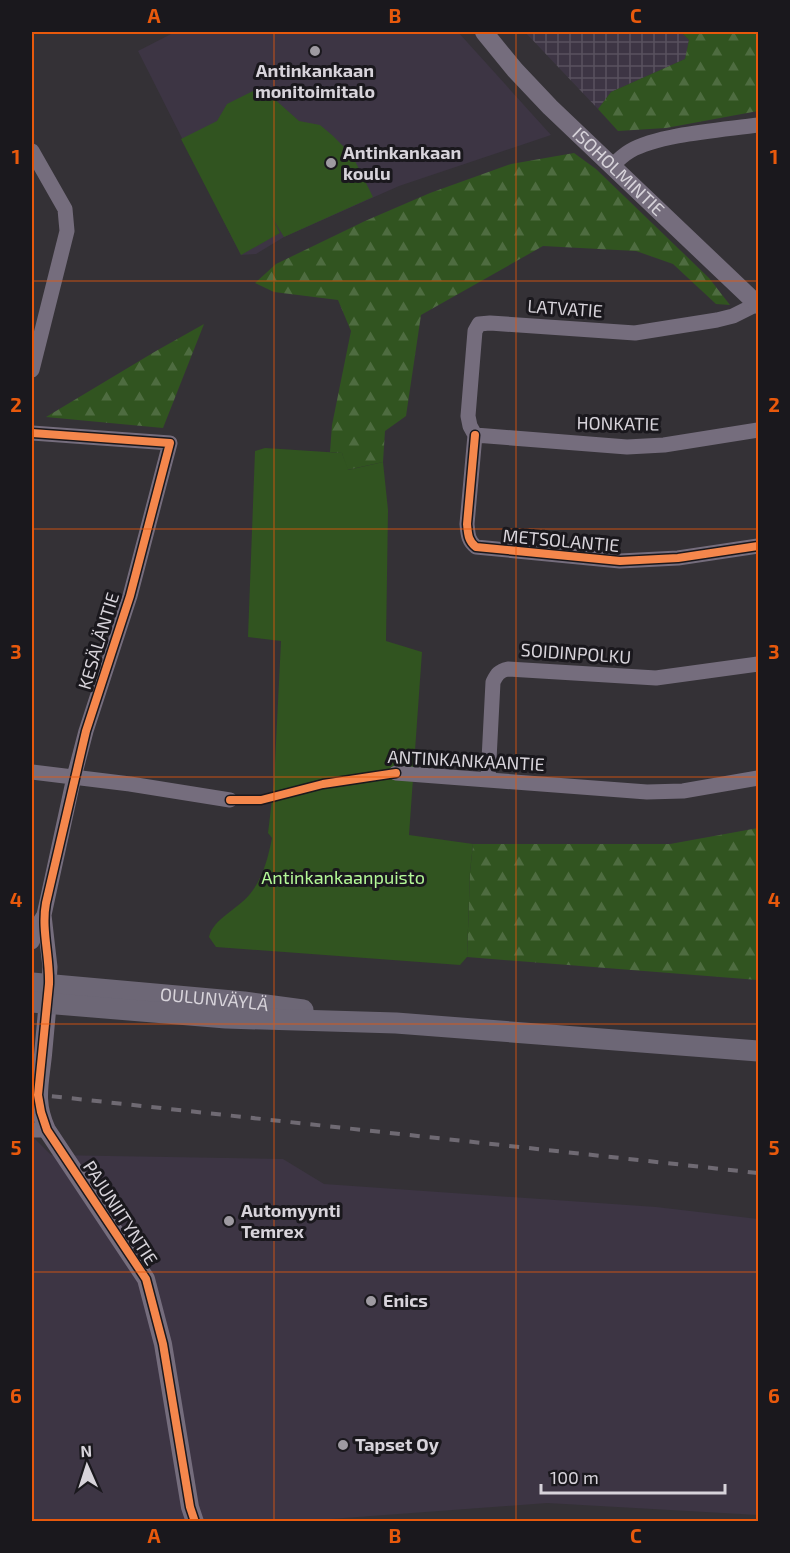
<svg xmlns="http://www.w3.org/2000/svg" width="790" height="1553" viewBox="0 0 790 1553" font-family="'Exo 2',sans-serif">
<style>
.built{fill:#3d3544}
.industrial{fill:url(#industrial-grid)}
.forest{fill:url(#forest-firs)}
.park{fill:#315420}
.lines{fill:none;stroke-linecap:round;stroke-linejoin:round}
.minor{stroke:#756d7d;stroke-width:15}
.tertiary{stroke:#756d7d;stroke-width:18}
.secondary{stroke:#6d6776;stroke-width:21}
.rail{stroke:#6f6a73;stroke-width:4;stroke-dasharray:10 10;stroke-linecap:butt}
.cycleway-casing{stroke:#1a181d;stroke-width:11}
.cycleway{stroke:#f5874c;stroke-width:8}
.grid{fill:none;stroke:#e8590c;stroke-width:1.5;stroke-opacity:0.55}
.poi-dot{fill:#9e9aa1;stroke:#1a181d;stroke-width:2}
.labels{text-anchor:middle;stroke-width:6;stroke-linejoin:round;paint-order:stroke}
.poi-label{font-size:18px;font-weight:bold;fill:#d7d3da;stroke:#1a181d;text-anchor:start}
.street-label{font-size:18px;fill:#d7d3da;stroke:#1a181d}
.park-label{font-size:18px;fill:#b4f998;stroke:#1a181d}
.neatline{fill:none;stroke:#e8590c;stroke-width:2}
.grid-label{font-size:20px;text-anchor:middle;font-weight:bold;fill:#e8590c}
</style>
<defs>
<pattern id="industrial-grid" width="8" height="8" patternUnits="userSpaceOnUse" patternTransform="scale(1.5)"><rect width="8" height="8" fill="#3d3544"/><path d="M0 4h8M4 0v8" fill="none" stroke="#58515e"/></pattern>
<pattern id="forest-firs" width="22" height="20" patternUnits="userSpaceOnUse" patternTransform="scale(1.5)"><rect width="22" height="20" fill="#315420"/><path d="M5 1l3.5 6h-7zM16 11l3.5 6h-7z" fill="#4e6c40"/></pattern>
</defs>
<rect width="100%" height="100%" fill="#343136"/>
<!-- built -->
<path class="built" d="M175,32h283l93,103 -152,51 -115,51 -28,17 -15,1 -103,-204z
M32,1136l19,19 232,4 41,25 332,23 102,12v296l-211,-12 -257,19 -258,-1z"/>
<!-- industrial -->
<path class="industrial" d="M525,32h156l8,8 -4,19 -74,33 -13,17z"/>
<!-- forest -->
<path class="forest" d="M681,32h77v79l-92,17 -48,3 -20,-22 13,-17 74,-33 4,-19z
M574,153l22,16 113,109 21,27 -14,-1 -43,-40 -37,-13 -93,-5 -122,69 -15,101 -21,15 -2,31 -36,8 -5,-17 -12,-1 2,-27 19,-94 -13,-31 -64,-8 -19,-9 21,-19 89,-43 65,-28 81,-29z
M204,324l-41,104 -117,-11 110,-66z
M758,828v152l-291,-23 3,-85 3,-28h197z"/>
<!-- park -->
<path class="park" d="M261,87l38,34 21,4 12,10 20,20 21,42 -89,40 -13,-21 9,17 -39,22 -60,-116 36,-18 10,-17z
M265,448l77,5 6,17 35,-8 5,48 -2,131 36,11 -13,183 64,9 -3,28 -3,85 -7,8 -244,-18 -7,-10c4,-18 29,-28 41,-43 13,-16 18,-36 22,-56l-4,-5 6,-50 7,-142 -33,-4 7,-186z"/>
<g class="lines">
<!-- minor -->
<path class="minor" d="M32,151l33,58 2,22 -35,139
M612,166c5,-5 11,-11 18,-15 30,-17 93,-21 128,-26
M32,433l138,10 -40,153 -44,135 -12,46 -30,138 6,52 -1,17
M475,435l-8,89c1,10 1,17 9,23l144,14 58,-3 80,-12
M475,435l-5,-9 -2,-10 7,-85 4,-7 11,-1 145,10 82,-13 16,-4 24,-12
M475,435l152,12 37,-2 94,-15
M32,772l98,12 100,16
M396,773l251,19 36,-1 75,-13
M488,779l5,-97c4,-8 6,-11 15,-13l148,9 102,-14
M32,942l3,-13 9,-14
M32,1130h15"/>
<!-- tertiary -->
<g class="tertiary">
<path id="s1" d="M484,32l31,38 35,37 208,198"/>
<path d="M49,989c-2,22 -4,44 -6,66 -3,29 -9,47 4,75l99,149 17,65 27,163 5,15"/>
</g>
<!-- secondary -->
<g class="secondary">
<path id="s2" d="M32,983l212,19 59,8"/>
<path d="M32,1002l194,16 170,5 362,28"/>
</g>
<!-- rail -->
<path class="rail" d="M32,1094l726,79"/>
<defs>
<path id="cycleway" d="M32,433l138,10 -40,153 -44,135 -40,172c-5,26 4,54 3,81l-11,111 3,17 6,18 99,149 17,65 27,163 5,15
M475,435l-8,89c1,10 1,17 9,23l144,14 58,-3 80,-12
M230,800h31l62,-16 73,-11"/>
</defs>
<!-- cycleway casing -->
<use href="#cycleway" class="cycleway-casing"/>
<!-- cycleway -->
<use href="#cycleway" class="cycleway"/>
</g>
<!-- grid -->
<path class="grid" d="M274,32v1490M516,32v1490M32,281h726M32,529h726M32,777h726M32,1024h726M32,1272h726"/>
<!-- markers -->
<g class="poi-dot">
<circle cx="315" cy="51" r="6"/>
<circle cx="331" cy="163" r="6"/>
<circle cx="229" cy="1221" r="6"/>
<circle cx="371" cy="1301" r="6"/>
<circle cx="343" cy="1445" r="6"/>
</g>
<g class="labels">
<!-- poi labels -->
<g class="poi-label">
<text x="315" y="77" text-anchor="middle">Antinkankaan<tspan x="315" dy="21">monitoimitalo</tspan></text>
<text x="343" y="159">Antinkankaan<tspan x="343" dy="21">koulu</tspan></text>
<text x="241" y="1217">Automyynti<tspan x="241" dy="21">Temrex</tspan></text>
<text x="383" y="1307">Enics</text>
<text x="355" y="1451">Tapset Oy</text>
</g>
<!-- street labels -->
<g class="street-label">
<text dy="6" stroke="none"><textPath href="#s1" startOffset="194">ISOHOLMINTIE</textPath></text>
<text transform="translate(565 309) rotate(4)" y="6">LATVATIE</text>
<text transform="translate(618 424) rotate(1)" y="6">HONKATIE</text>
<text transform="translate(561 541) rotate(5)" y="6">METSOLANTIE</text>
<text transform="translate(99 641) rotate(-73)" y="6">KESÄLÄNTIE</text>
<text transform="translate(576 654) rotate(4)" y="6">SOIDINPOLKU</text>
<text transform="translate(466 761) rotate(3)" y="6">ANTINKANKAANTIE</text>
<text dy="6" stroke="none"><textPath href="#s2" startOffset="183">OULUNVÄYLÄ</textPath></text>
<text transform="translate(120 1213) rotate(57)" y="6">PAJUNIITYNTIE</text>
</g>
<!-- park labels -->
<g class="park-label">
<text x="343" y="884">Antinkankaanpuisto</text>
</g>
</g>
<!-- border -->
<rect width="790" height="1553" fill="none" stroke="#1a181d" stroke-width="66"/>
<!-- north arrow -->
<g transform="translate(87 1466) rotate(357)" stroke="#1a181d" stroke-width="4.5" paint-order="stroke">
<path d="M0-4.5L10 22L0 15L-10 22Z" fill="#d7d3da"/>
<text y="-9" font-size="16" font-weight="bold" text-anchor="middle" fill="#d7d3da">N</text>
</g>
<!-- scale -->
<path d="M541 1484v9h184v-9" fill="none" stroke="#d7d3da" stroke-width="3"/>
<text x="550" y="1484" font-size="18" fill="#d7d3da" stroke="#1a181d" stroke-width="4.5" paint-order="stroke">100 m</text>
<rect x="33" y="33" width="724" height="1487" class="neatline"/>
<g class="grid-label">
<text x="154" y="23">A</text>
<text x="395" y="23">B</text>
<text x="636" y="23">C</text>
<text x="16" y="164">1</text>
<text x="774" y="164">1</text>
<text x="16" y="412">2</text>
<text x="774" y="412">2</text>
<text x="16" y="659">3</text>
<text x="774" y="659">3</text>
<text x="16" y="907">4</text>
<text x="774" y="907">4</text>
<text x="16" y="1155">5</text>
<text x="774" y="1155">5</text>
<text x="16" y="1403">6</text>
<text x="774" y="1403">6</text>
<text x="154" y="1543">A</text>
<text x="395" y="1543">B</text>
<text x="636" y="1543">C</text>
</g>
</svg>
